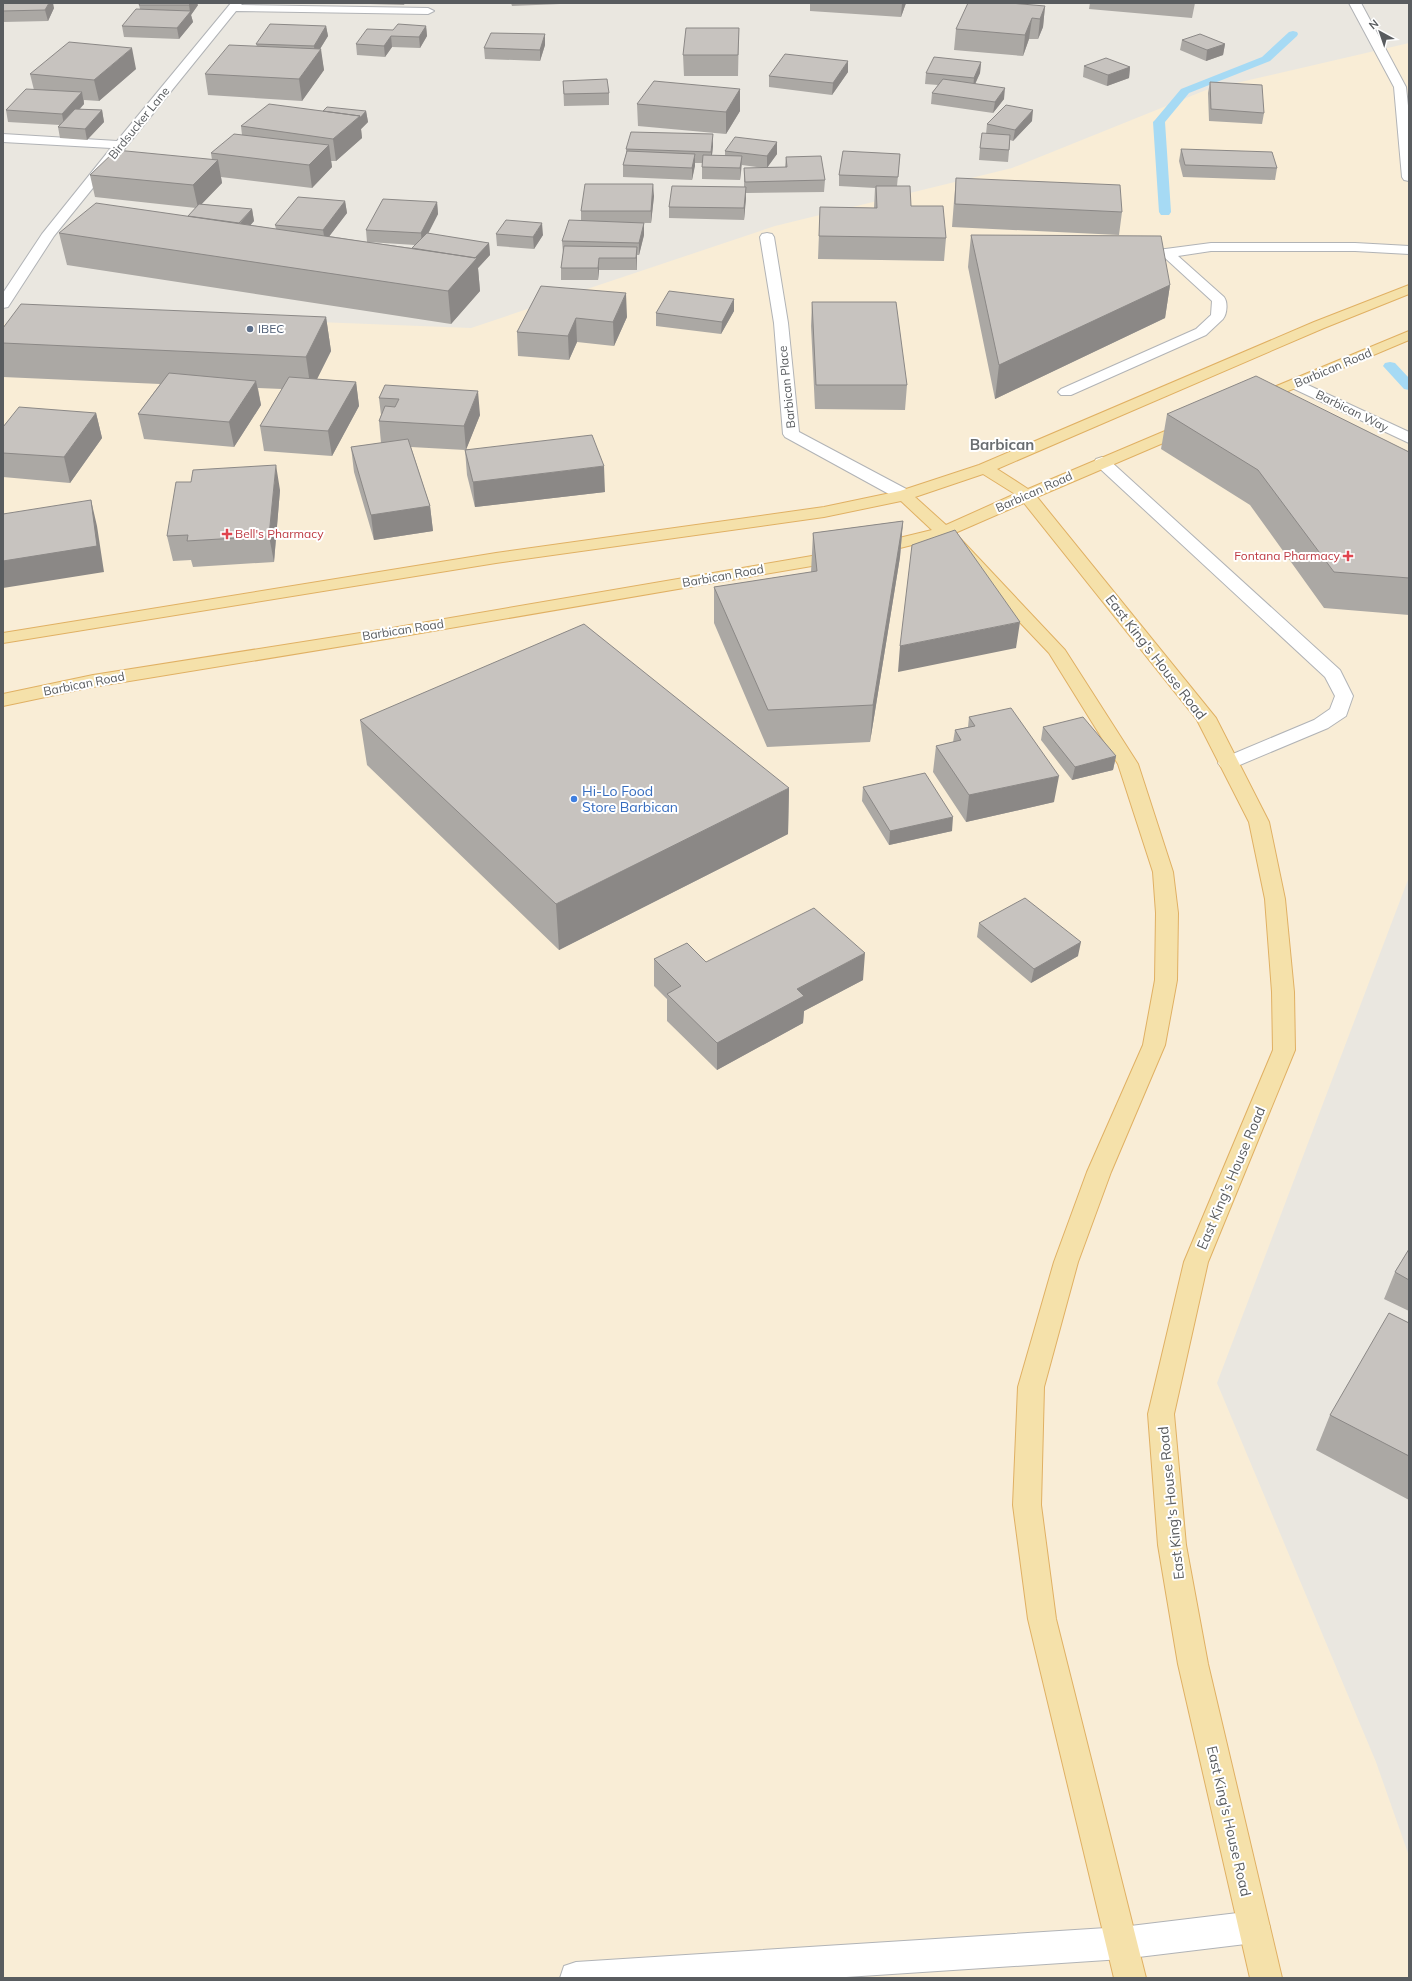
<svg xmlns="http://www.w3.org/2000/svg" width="1412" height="1981" viewBox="0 0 1412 1981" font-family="Mulish,sans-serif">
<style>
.commercial{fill:#f9edd6}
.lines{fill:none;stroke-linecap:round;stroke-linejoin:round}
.stream{fill:#a6daf4;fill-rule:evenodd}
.minor-casing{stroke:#b1b3b6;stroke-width:2}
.major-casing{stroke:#e0b063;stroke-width:2}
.minor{fill:#fff;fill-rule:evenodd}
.major{fill:#f5e1aa;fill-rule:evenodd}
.wall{fill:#aba8a4;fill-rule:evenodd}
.shaded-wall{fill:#8b8886}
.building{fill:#c7c3bf;stroke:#8b8886}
.service-dot{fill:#5c6f8a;stroke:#fff;stroke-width:1.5}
.health-dot{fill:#e0444e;stroke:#fff;stroke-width:1.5}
.shop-dot{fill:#3f7fe0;stroke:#fff;stroke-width:1.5}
.labels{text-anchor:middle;stroke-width:4;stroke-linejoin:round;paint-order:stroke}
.far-street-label{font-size:12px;fill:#595c5f;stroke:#fff}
.far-service-label{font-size:12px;fill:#4e5e75;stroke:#fff;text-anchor:start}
.far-health-label{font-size:12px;fill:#be3a42;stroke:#fff;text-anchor:start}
.street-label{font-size:14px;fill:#595c5f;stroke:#fff}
.shop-label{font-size:14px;fill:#366cbe;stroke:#fff;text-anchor:start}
.far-district-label{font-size:15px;font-weight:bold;fill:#6a6e71;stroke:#fff}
</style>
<rect width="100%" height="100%" fill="#eae7e0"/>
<!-- commercial -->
<path class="commercial" d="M1409,43v834l-192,506 159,379 33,94v122h-1406v-1654l19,-3 245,-1 204,8 304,-102 237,-58 194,-78z"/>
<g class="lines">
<!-- stream -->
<path class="stream" d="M1293,31l4,1 1,2 -1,2 -27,25 -81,32 -24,29 6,90 -2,3h-8l-2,-3 -6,-90 2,-2 26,-31 81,-32 27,-25z
M1390,362l5,1 14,15v12l-5,-1 -21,-23 2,-3z"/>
<defs>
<path id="minor" d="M231,3h12l-2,2 187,3 6,3 -6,3 -192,-3 -182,225 -46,71 -5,1v-15l39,-59 69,-86 -108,-6v-8l114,7z
M1349,3h12l45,84 3,28v66l-5,-1 -2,-3 -8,-90z
M767,233l5,1 2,3 14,86 11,109 111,59 2,4 -2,4 -6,1 -6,-1 -113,-62 -2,-3 -9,-111 -14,-86 2,-3z
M1211,243h144l54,3v8l-54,-3h-144l-33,5 46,41c4,5 3,17 -1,22l-17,16 -135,60h-10l-3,-3 3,-3 135,-60 15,-14 1,-14 -48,-44 -29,4 -5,-1 -2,-3 2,-3 5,-1z
M1295,379l114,53v11l-119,-56 -3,-3 3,-3z
M1102,457l6,2 232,211 13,26 -7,20 -18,12 -93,39 -7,2 -7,-2 -3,-4 3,-4 93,-39 16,-11 5,-13 -10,-19 -229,-212 -2,-3 2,-3z
M1254,1911l11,5 5,11 -5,11 -11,5 -132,16 -291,19h-271l4,-12 12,-4 546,-35z"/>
<path id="major" d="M1409,285v9l-85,34 -327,141 31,20 156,-66 6,-2 6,2 2,3 -2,3 -159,68 179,221 53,104 16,77 9,93 1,58 -87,212 -34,152 12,131 22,119 74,314h-32l-72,-314 -20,-119 -10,-131 36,-152 89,-212 -1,-58 -7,-93 -16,-77 -52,-102 -173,-217 -69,30 110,117 73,114 35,108 5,41 -1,67 -12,65 -54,127 -33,90 -34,125 -3,118 15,114 90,359h-32l-86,-359 -15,-114 5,-118 36,-125 33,-90 56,-127 12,-65 1,-67 -3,-41 -35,-108 -69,-111 -109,-115 -68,17 -6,-1 -3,-4 3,-4 66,-16 -31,-29 -77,16 -328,46 -493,80v-10l493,-80 328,-46 76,-16 79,-26 335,-143zM983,474l32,20 -69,31 -31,-28z
M1409,331v9l-149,63h-10l-3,-3 3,-3z
M841,551l6,1 3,4 -3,4 -455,78 -299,49 -90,19v-12l90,-19 299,-47z"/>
</defs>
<!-- minor casing -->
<use href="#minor" class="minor-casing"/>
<!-- major casing -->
<use href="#major" class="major-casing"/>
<!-- minor -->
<use href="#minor" class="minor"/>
<!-- major -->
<use href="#major" class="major"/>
</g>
<!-- wall -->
<path class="wall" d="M3,3l51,5 -6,13 -45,1z
M336,3h69l-1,2z
M511,3h73l-72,3z
M810,3h96l-5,14 -91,-6z
M1090,3h105l-3,15 -103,-9z
M139,5h59l-7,10 2,7 -14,17 -55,-2 -2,-11 18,-17z
M1045,6l-2,21 -5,12h-9l-6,17 -69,-6 2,-21z
M326,26l2,10 -8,13 4,21 -22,31 -94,-6 -3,-21 52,-28 -1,-2z
M426,26l1,10 -7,12 -28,-1 -7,10 -28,-2 -1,-11 37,-14z
M739,28l-1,48h-54l-1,-21z
M545,34v11l-5,16 -55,-2 -1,-11z
M1182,40l43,4 -2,11 -17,6 -26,-11z
M981,62l-1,11 -5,10 29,16 -11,14 -62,-9 1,-11 6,-8 -13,-1 1,-11z
M1084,66l46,1 -1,11 -22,8 -24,-9z
M136,69l-37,32 -15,-1v4l-4,5 22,1 2,12 -17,18 -27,-2 -2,-11 2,-2 -52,-3 -2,-12 28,-20 -4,-16z
M848,72l-16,23 -63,-8v-11z
M563,81l46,12v12l-45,1z
M1210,82l54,31 -2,11 -53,-3 -1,-28z
M740,89v22l-14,23 -88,-8 -1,-22z
M323,111h43l2,11 -7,7 1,9 -26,23h-5l1,6 -20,21 -91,-11 1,6 -21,21 51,5 2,12 -4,4 26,4 -1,-4 70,-24 2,12 -18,23 38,6 -1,-12 71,-28 1,12 -10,20 61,9 1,12 -12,13 2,23 -29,33 -384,-59 -8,-32 129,-17 8,-8 -101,-11 -5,-22 122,-15 -1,-7 31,-18 -1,-9zM368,242l47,3 -3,3z
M1032,121l-19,20 -3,-1 -2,22 -29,-2 1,-12 6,-14 1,-10z
M777,142v12l-10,13h18l1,-10 39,23 -1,12 -78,1 -2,27 -75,-2v-11l75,-20v-19h20l-22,-3 -2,15 -38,-1v-16h-7l-3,17 -69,-3v-12l3,-11v-5l87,-3 -1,9h13v-4z
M1181,149l96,19 -2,12 -92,-3 -4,-16z
M900,154l-3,32 14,20 35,32 -2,23 -126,-2 2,-52 54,1 1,-20 -36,-2v-11z
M956,178l166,34 -3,23 -167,-8 2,-26z
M654,196l-3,27h-7v12l-5,20h-2v15h-38l-1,10h-37v-12l2,-15 -1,-12 19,-20v-10z
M496,234l47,1 -9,14 -37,-3z
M971,235l199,50 -5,33 -170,81 -27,-132z
M541,286l86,31 -13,29 -37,-4 -8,18 -51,-4 -1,-24z
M734,299v12l-13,23 -65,-8v-13z
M812,302l95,83 -2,25 -90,-1 -4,-83z
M326,317l5,34 -14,28 39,3 3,24 -27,50 -68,-5 -4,-25 22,-37 -24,-1 3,17 -27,42 -90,-8 -6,-25 22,-30 -157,-7v-49z
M385,385l95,30 -14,34 139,43 -130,15 -8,-32 -2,-25 -54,-3 19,59 3,25 -59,9 -20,-68 -3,-25 30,-4 -2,-22 2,-6 -2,-17z
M96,413l6,25 -32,45 -67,-6v-50z
M1167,414l242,38v163l-85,-7 -74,-103 -89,-56z
M280,490l-6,72 -81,5 -2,-7 -18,1 -6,-25z
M903,521l-3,36 -30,185 -103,5 -53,-124v-36l97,-15 2,-39z
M969,717l85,85 -88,20 -33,-50 3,-26 17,-4 2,-12 13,-3z
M360,720l429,68 -1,46 -229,116 -192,-185z
M1043,727l73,29 -3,14 -41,10 -31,-40z
M863,787l89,44 -63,14 -27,-44z
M979,923l99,33 -47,27 -54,-46z
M654,959l52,3 157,18 -59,31 -1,12 -86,47 -50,-49v-22l-13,-13z
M1409,1249v62l-25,-12 11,-27z
M1409,1323v177l-93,-50 14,-35z"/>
<!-- shaded-wall -->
<path class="shaded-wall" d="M49,3h4l1,5 -6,13 -3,-11z
M191,3h6l1,2 -7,10 2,7 -14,17 -2,-11 13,-16 -1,-7z
M902,3h4l-5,14z
M1045,6l-2,21 -5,12 2,-20z
M1032,18l-3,21 -6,17 2,-21z
M326,26l2,10 -13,21 -1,-11z
M426,26l1,10 -7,12 -1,-11z
M545,34v11l-5,16v-11z
M391,36l1,11 -7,10 -1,-11z
M1225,44l-2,11 -17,6 1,-11z
M132,48l4,21 -37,32 -5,-21z
M321,49l3,21 -22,31 -3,-22z
M848,61v11l-16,23 1,-12z
M981,62l-1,11 -7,16 1,-11z
M1130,67l-1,11 -22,8 1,-11z
M1005,88l-1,11 -11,14 2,-11z
M740,89v22l-14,23v-22z
M82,92l2,12 -20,21 -2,-11z
M102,110l2,12 -17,18 -2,-11z
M1033,110l-1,11 -19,20 2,-11z
M366,111l2,11 -7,7 1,9 -26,23 -3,-22z
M713,134v12l-2,17v-11z
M777,142v12l-10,14v-12z
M329,145l3,22 -20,21 -3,-23z
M695,154v12l-3,14v-12z
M742,156l-1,11 -1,13v-12z
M218,160l4,23 -24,25 -5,-23z
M653,184l1,12 -3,27v-12z
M746,187v12l-2,21v-12z
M345,201l2,12 -22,29 -2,-12z
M437,202l1,12 -16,31 -1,-12z
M252,209l2,12 -21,25 -2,-12z
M542,223l1,12 -9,14 -1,-12z
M644,223v12l-5,20v-12z
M489,243l1,12 -12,13 2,23 -29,33 -3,-33 15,-21z
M637,247v23l-1,-12z
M599,258v12l-1,10v-12z
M1170,285l-5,33 -170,81 4,-34z
M626,293l1,24 -13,29 -1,-24z
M734,299v12l-13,23 1,-12z
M326,317l5,34 -20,40 -5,-34z
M576,318l1,24 -8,18 -1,-24z
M256,381l5,24 -27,42 -5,-25z
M356,382l3,24 -27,50 -4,-25z
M478,391l2,24 -14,35 -2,-24z
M96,413l6,25 -32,45 -6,-26z
M276,465l4,25 -6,72 -5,-26z
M604,466l1,26 -130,15 -2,-25z
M91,500l6,26 7,46 -101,16v-27z
M430,506l3,25 -59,9 -3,-25z
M903,521l-3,36 -30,185 3,-37z
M1020,622l-4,26 -118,24 2,-26z
M1116,756l-3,14 -41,10 3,-13z
M1059,776l-5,26 -88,20 3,-27z
M789,788l-1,46 -229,116 -3,-46z
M953,817l-1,14 -63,14 1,-14z
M1081,942l-3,14 -47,27 3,-14z
M865,953l-2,27 -59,31 -1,12 -86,47v-27l80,-54z"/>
<!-- building -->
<path class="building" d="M3,3h46l-4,7 -42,1z
M140,3h51l-2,2h-50z
M968,3h42l35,3 -5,13 -8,-1 -7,17 -69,-6z
M136,9l55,2 -14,17 -55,-2z
M270,24l56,2 -12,20 -58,-2z
M398,24l28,2 -7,11 -28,-1 -7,10 -28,-2 11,-15 26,1z
M686,28h53l-1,27h-55z
M491,33l54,1 -5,16 -56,-2z
M1200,34l25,10 -18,6 -25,-10z
M69,42l63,6 -38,32 -64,-6z
M229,45l92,4 -22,30 -94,-5z
M785,54l63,7 -15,22 -64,-7z
M934,57l47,5 -7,16 -48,-5z
M1106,58l24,9 -22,8 -24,-9z
M607,79l2,14 -45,1 -1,-13z
M943,79l62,9 -10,14 -63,-9z
M654,81l86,8 -14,23 -89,-8z
M1210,82l52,3 2,28 -53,-4z
M26,89l56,3 -20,22 -56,-4z
M269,104l91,12 -27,23 -92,-13z
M1006,105l27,5 -18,20 -28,-6z
M327,107l39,4 -6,7v-2l-37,-5z
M75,109l27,1 -17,19 -27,-2z
M631,132l82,2 -2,18 -85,-3z
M982,133l28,2 -1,15 -29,-2z
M234,134l95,11 -20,20 -98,-12z
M735,137l42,5 -10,14 -42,-5z
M1181,149l91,3 5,16 -92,-3z
M116,150l102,10 -25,25 -103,-10z
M627,151l68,3 -3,14 -69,-3z
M843,151l57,3 -2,23 -59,-2z
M703,155l39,1 -2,12 -38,-1z
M821,156l4,24 -80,2 -1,-14 43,-1 -1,-10z
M956,178l164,7 2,27 -167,-8z
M585,184h68l-2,27h-70z
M672,186l74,1 -2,21 -75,-1z
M876,186h34l1,20h32l3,32 -127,-2 1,-29 57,1z
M298,197l47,4 -22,29 -48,-5z
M383,199l54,3 -16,31 -55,-3z
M96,203l381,55 -29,33 -389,-58z
M199,204l53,5 -13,14 -51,-7z
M506,220l36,3 -9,14 -37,-3z
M569,220l75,3 -5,20 -77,-2z
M427,233l62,10 -14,15 -63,-10z
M971,235l190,1 9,49 -171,80z
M564,246l73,1 -1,11h-37l-1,10h-37z
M541,286l85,7 -13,29 -37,-4 -8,18 -51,-4z
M669,291l65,8 -12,23 -66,-9z
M812,302h84l11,83h-91z
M21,304l305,13 -20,40 -303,-14v-15z
M169,373l87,8 -27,41 -91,-8z
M1256,376l153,76v126l-75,-6 -76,-102 -91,-56z
M289,377l67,5 -28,49 -68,-5z
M385,385l93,6 -14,35 -85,-5 6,-15 10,1 4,-8 -20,-1z
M19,407l77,6 -32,44 -61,-4v-26z
M592,435l12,31 -131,16 -8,-32z
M408,439l22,67 -59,9 -20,-68z
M276,465l-7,71 -82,5 1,-6 -21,1 9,-54h15l2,-12z
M91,500l6,46 -94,15v-47z
M903,521l-30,184 -105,5 -54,-123 103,-16 -4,-38z
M955,530l65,92 -120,24 12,-101z
M584,624l205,164 -233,116 -196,-184z
M1011,708l48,68 -90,19 -33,-49 25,-6 -6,-10 20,-4 -6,-9z
M1083,717l33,39 -41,11 -32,-40z
M925,773l28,44 -63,14 -27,-44z
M1025,898l56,44 -47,27 -55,-46z
M814,908l51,45 -68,36 7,7 -87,47 -50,-49 14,-8 -27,-27 33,-16 19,19z
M1409,1249v31l-14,-8z
M1389,1313l20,10v133l-79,-41z"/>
<!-- markers -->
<circle class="service-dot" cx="250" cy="329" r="4"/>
<g class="health-dot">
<path d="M225 528h4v4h4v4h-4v4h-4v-4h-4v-4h4z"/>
<path d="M1346 550h4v4h4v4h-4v4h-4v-4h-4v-4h4z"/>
</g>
<circle class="shop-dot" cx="574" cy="799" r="4"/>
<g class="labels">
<!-- far-street labels -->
<g class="far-street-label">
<text transform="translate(139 123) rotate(-51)" y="4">Birdsucker Lane</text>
<text transform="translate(1333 368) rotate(-23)" y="4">Barbican Road</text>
<text transform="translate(787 387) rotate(-96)" y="4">Barbican Place</text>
<text transform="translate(1352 411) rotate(26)" y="4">Barbican Way</text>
<text transform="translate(1034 492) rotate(-24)" y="4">Barbican Road</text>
<text transform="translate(723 576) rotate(-10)" y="4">Barbican Road</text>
<text transform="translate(403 630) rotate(-9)" y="4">Barbican Road</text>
<text transform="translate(84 684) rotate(-11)" y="4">Barbican Road</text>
</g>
<!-- far-service labels -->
<g class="far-service-label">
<text x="258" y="333">IBEC</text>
</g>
<!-- far-health labels -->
<g class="far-health-label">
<text x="235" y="538">Bell's Pharmacy</text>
<text x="1340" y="560" text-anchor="end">Fontana Pharmacy</text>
</g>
<!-- street labels -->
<g class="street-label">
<text transform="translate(1156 657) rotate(52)" y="5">East King's House Road</text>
<text transform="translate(1231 1178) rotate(-67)" y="5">East King's House Road</text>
<text transform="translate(1171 1503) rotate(-96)" y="5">East King's House Road</text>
<text transform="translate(1229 1821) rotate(77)" y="5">East King's House Road</text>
</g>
<!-- shop labels -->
<g class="shop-label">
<text x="582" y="796">Hi-Lo Food<tspan x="582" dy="16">Store Barbican</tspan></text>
</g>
<!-- far-district labels -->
<g class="far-district-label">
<text x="1002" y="450">Barbican</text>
</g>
</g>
<!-- border -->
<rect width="1412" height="1981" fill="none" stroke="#595c5f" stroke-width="8"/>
<!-- north arrow -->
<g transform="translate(1380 32) rotate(320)" stroke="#ffffff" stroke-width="3" paint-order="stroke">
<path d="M0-3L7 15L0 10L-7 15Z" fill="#595c5f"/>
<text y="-6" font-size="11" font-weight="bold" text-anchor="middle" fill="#595c5f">N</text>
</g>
</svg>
